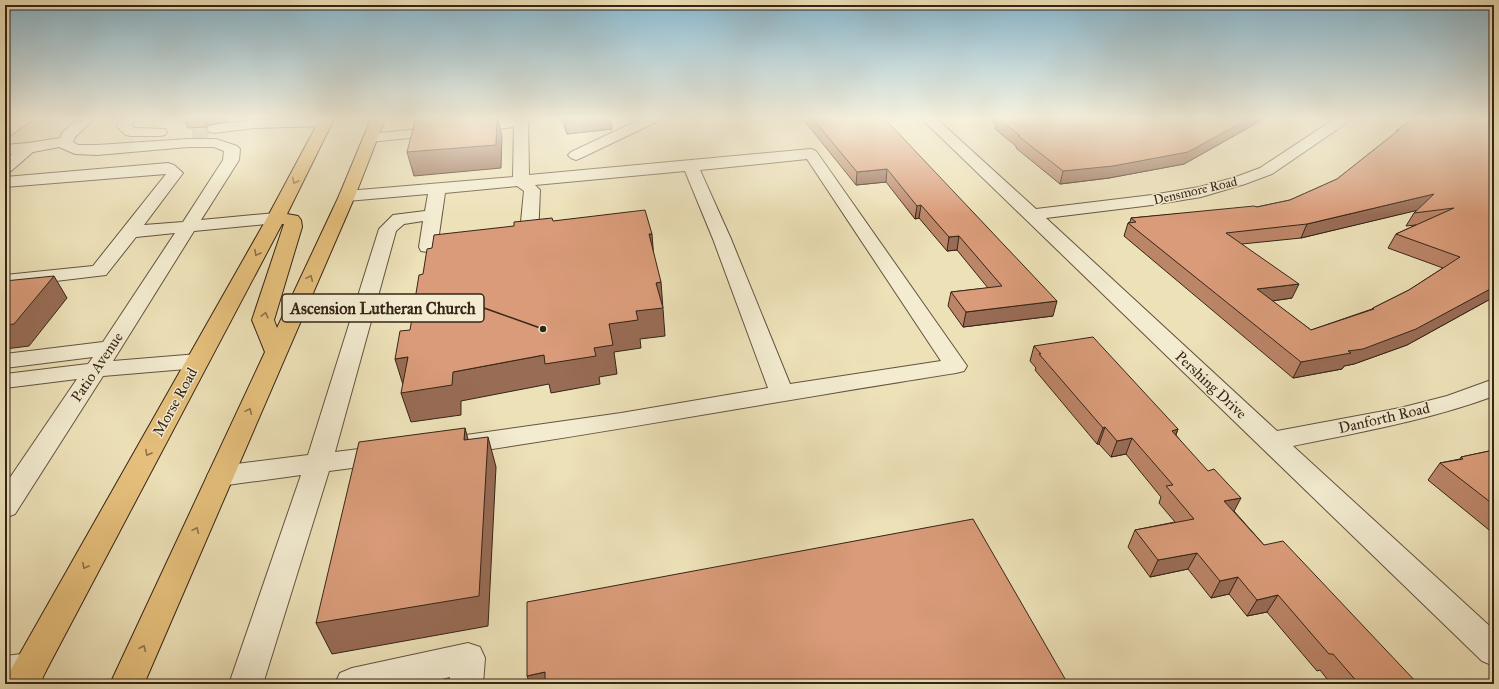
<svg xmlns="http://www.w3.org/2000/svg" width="1499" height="689" viewBox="0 0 1499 689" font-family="'IM FELL Great Primer',serif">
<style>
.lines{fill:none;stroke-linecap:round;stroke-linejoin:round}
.minor-tunnel{stroke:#c8bb98;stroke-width:16;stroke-dasharray:16 8;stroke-linecap:butt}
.minor-casing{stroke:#64533f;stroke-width:2}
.major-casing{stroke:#362417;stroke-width:2}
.minor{fill:#f3ecd1;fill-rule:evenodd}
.major{fill:#e6c07c;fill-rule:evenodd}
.wall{fill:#bb8568;stroke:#362417;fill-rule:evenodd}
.shaded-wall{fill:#986c55;stroke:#362417}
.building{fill:#d99b79;stroke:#362417;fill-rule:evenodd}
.oneway{stroke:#8e724a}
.labels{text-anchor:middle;stroke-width:3;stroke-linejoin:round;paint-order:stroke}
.far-street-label{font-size:13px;fill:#362417;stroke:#f3ecd1}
.street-label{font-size:15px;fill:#362417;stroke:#f3ecd1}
.leader{fill:none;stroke:#362417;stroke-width:1.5}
.callout-dot{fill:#362417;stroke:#f3ecd1;stroke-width:1.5}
.callout{fill:#f3ecd1;stroke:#362417;stroke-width:1.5}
.callout-label{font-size:16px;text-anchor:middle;font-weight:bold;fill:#362417}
</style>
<rect width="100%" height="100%" fill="#ede1b8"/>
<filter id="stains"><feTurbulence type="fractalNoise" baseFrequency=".005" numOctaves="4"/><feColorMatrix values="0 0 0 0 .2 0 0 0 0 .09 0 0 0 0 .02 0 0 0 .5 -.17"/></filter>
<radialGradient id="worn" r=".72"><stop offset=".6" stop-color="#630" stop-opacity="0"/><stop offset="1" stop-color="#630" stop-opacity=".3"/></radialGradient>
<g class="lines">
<!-- minor-tunnel -->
<path class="minor-tunnel" d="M192,131l22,-2"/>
<defs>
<path id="minor" d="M17,119h16l-23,17 -5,1v-10z
M79,119h15l-19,18 -2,5 5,3h19l91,-6h28l21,7 3,3 -1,11 -38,60 75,-7 6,1 3,4 -3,4 -6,1 -82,8 -81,130 85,-7 8,2 3,5 -3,5 -8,2 -95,8 -88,138 -10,4v-33l72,-106 -72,9v-14l83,-10 5,-7 -88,11v-14l98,-12 72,-109 -39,4 -30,38 -101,12v-12l88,-9 73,-92 -161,13v-10l163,-14 6,2 9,8 -39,52 39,-3 40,-62 1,-9 -10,-4h-26l-91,8 -22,-1 -16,-7 -26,5 -22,19 -6,2v-13l7,-6 -7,1v-10l23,-2 32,-5 3,-6z
M120,119h14l-2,7 2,2 31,1 2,3 -2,3 -5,1h-29l-5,-1 -9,-8z
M328,119l4,3 -2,3 -5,1 -71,2 -40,5 -5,-1 -2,-3 2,-3 5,-1 40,-5z
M514,119h14l1,56 282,-26 5,2 151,215 -3,5 -8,2c-166,26 -331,56 -497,81l-9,-3 -4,-6 4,-6 9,-3 162,-23 147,-25 -55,-149 -28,-68 -150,14 5,5 -2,47 -3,4c-8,2 -16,3 -24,1l-3,-4 3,-4 9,-2 4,-41 -7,-5 -72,7 -7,48 23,-3 7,2 2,4 -2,4c-14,3 -33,6 -47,3l-2,-4 4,-26 -19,3 -8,7 -61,221 48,-6 9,2 4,7 -4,7 -9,2 -54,7 -66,213h-34l72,-209 -81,11 -9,-3 -4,-7 4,-7 9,-3 88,-11 71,-226 14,-14 32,-4 3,-17 -81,7 -6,-1 -2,-4 2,-4 6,-1 166,-14 1,-50 -144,15 -5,-1 -2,-3 2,-3 5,-1zM807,159l134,202 -151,23 -59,-145 -31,-69z
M641,119h17l-2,3 -75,36 -5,2 -5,-2 -3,-3 3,-3z
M922,119h15l99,90 116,-14 47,-8 34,-9 27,-10 74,-49h16l-2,3 -76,52 -27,10 -44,13 -49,8 -106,13 231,213 123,-23 47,-12 47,-17v17c-65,24 -133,36 -201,50l201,184v36l-12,-5z
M468,643l12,4 5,11 -2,26h-34l1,-7 -29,7h-86l5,-11 12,-5z
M30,653l12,4 5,11 -5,11 -12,4 -25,1v-28z"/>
<path id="major" d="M320,119h14l-47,95 11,2 3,4 1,7 -28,93 3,8 62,-132 32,-77h14l-30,77 -211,488h-34l155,-332 -13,-32 32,-96h-2l-243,460h-34l4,-11 258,-455z"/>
</defs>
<!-- minor casing -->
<use href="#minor" class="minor-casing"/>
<!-- major casing -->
<use href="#major" class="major-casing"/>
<!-- minor -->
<use href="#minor" class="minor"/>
<!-- major -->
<use href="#major" class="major"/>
</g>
<!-- wall -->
<path class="wall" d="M184,119h46l-3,3 -18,3 -2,2 -19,1z
M561,119h49l2,10 -45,5z
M803,119h78l172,197 -90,11 -15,-21 3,-14 37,-4 -31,-38 -10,1 -28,-33 -4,1 -29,-37 -30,3z
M990,119h274l-80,45 -75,14 -49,6 -44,-36v-2l-21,-17 1,-5z
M1494,119v178l-87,48 -53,19 -10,2 -2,3 -49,9 -169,-142 4,-13 2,-1 1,-4 126,-11 33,-7 47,-21 58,-46 2,-3zM1417,210l-3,3 -8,13 10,-1 -20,9 -8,14 55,20 -34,22 -36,18 -1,1 -61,21 -39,-29 20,-3 -50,-54 59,-6z
M1034,346l144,83 -2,6 58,76 30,34 154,139h-87l-11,-14 -3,1 -50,-59 -20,4 -18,-22 -18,4 -23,-29 -38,8 -22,-30 7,-17 40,-8 -16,-19 2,-6 -35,-43 -15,3 -12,-13h-2l-62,-74 1,-2 -6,-7z
M1494,450v84l-66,-54 12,-17 20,-4 1,-2z"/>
<!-- shaded-wall -->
<path class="shaded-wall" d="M203,119h27l-3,3 -18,3 -2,2z
M497,119h1l4,17 -1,32 -87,8 -7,-24z
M565,119h45l2,10 -45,5z
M1248,119h16l-80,45 -75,14 -49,6 3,-13z
M887,169l-1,13 -30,3 1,-13z
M1434,194l-7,14 -126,30 6,-14z
M921,205l-2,13 -4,1 2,-13z
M649,234h3l2,26z
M959,236l-2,14 -10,1 2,-14z
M54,276l13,22 -38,48 -24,3v-24z
M661,282l4,54 -25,3 1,9 -27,4 3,22 -18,3 1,7 -49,9 -2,-9 -88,17v14l-50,7 -10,-29 52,-21 91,-17 50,-7 15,-24 27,-13 20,-28z
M1299,284l-7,14 -41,6 6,-15z
M1494,287v10l-87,48 -53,19 -10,2 -2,3 -49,9 8,-16 47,-11z
M1057,301l-4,15 -90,11 3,-15z
M408,357l-4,31 -9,-29z
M1105,427l-6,17h-2l6,-16z
M465,428l8,30 -9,-18z
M1178,429l-7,17 1,-15z
M488,437l8,30 -8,159 -156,28 -16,-31z
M1132,438l-6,16 -15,3 6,-16z
M1241,498l-9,17 -8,-14z
M1197,553l-9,16 -38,8 8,-17z
M1238,577l-9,17 -18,4 9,-17z
M1278,595l-11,17 -20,4 10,-16z
M545,672l3,12h-18l-3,-8z"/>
<!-- building -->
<path class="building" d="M443,119h54l-1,26 -89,7 8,-31z
M813,119h68l1,1h4l171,181 -91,11 -15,-20 51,-6 -43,-50 -10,1 -28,-32 -4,1 -30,-37 -30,3z
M999,119h249l-60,33 -75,14 -50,5 -45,-35h2z
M1413,119h81v168l-78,42 -53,20 -15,2 3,2 -50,9 -173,-139 8,-1 -5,-4 123,-12 3,1 33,-7 47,-21 62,-49h-2zM1434,194l-20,19 40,-5 -58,26 64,23 -51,33 -36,18 1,1 -63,21 -54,-41 42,-5 -73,-51 81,-9z
M645,210l7,24h-3l12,48 -5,1 7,25 -27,3 2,9 -29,4 4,21 -19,3 2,8 -51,8 -1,-9 -91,17 -1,13 -51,8 7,-36 -13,2 5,-28 10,-1 9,-55 4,-1 4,-25 5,-1 2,-13 80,-9v-4l38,-4 1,3z
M54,276l-40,48 -9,1v-44z
M1093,337l85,92 -6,2 36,40 6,-2 27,29 -17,3 40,44 19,-4 135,143h-59l-26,-30h-4l-51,-59 -21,5 -19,-23 -18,4 -23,-28 -39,7 -23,-30 59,-11 -28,-33 7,-1 -41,-47 -15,3 -12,-14 -2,1 -64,-74h2l-7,-8z
M465,428l-1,12 24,-3 -9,159 -163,27 43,-181z
M1494,450v55l-54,-42 23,-4 -2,-2z
M973,519l95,165h-523v-12l-18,4v-74z"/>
<!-- one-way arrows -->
<defs><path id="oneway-chevron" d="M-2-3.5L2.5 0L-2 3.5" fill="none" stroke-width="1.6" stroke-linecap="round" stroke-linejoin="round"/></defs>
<g class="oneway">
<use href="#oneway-chevron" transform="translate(295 181) rotate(117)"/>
<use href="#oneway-chevron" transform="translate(257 253) rotate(119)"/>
<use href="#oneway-chevron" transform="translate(310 278) rotate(-66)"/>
<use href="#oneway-chevron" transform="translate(265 315) rotate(-76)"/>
<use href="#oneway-chevron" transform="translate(249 411) rotate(-66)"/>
<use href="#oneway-chevron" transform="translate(148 453) rotate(119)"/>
<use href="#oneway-chevron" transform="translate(196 530) rotate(-66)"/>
<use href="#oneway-chevron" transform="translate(85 566) rotate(119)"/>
<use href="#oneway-chevron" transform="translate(143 648) rotate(-66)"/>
</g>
<!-- sky -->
<linearGradient id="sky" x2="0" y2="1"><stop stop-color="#89b8cf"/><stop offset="0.55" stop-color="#f7f2df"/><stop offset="1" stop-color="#f7f2df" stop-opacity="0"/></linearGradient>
<rect width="1499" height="215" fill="url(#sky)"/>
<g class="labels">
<!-- far-street labels -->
<g class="far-street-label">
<text transform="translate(1195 190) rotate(-13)" y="5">Densmore Road</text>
</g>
<!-- street labels -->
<g class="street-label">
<text transform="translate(97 367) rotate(-56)" y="5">Patio Avenue</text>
<text transform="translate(1211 385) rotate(43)" y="5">Pershing Drive</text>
<text transform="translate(175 402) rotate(-61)" y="5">Morse Road</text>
<text transform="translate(1384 418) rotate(-13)" y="5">Danforth Road</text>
</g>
</g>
<!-- callouts -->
<path class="leader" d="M543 329L484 308"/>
<circle class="callout-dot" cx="543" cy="329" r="4"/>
<rect class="callout" x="282" y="294" width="202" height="28" rx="4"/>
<g class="callout-label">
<text x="383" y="314">Ascension Lutheran Church</text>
</g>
<!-- margin -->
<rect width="1499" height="689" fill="none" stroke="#ede1b8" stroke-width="20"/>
<rect x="6" y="6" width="1487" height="677" fill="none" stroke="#362417" stroke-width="2"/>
<rect x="10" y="10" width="1479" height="669" fill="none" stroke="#362417"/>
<rect width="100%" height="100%" filter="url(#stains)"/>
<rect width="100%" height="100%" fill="url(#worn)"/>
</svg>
